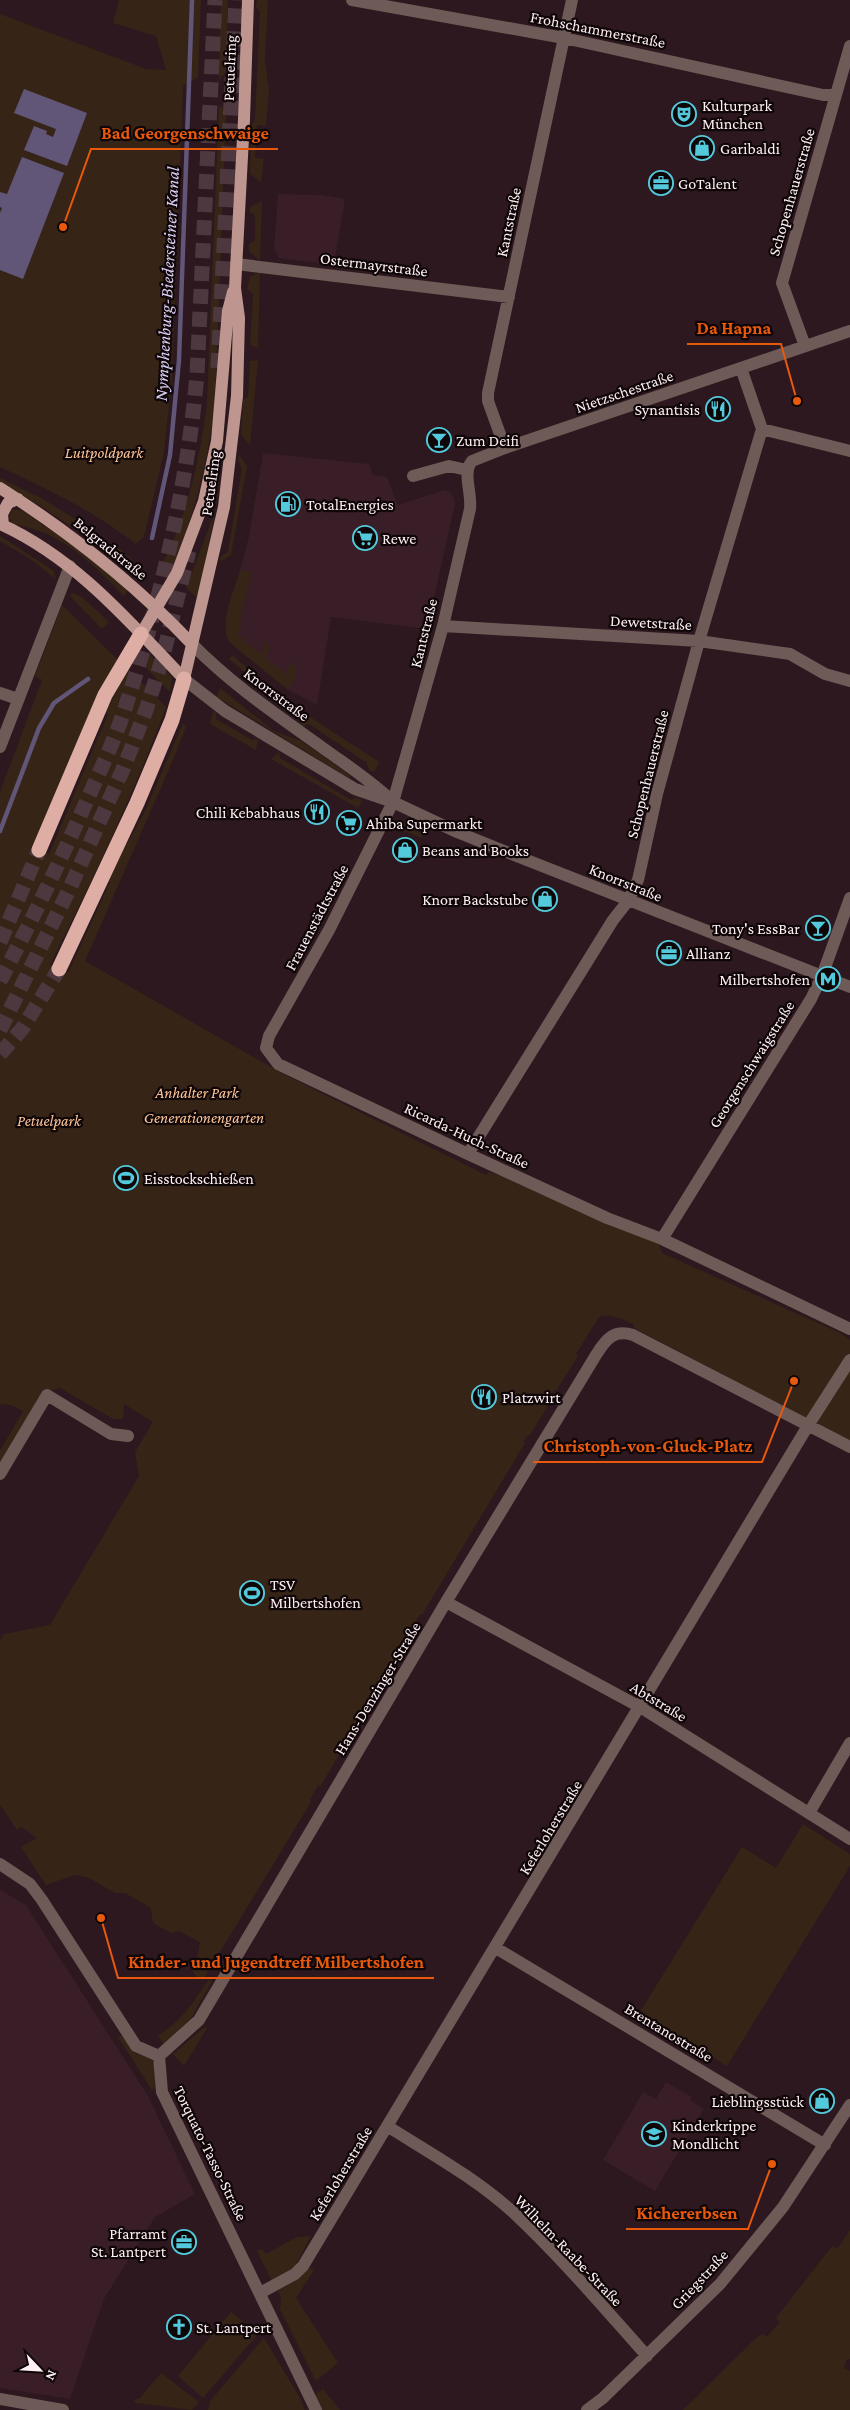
<svg xmlns="http://www.w3.org/2000/svg" width="850" height="2410" viewBox="0 0 850 2410" font-family="'Crimson Pro',serif">
<style>
.built{fill:#391e27}
.green{fill:#362517}
.water{fill:#615578}
.lines{fill:none;stroke-linecap:round;stroke-linejoin:round}
.stream{stroke:#615578;stroke-width:4.5}
.highway-tunnel{stroke:#4c383e;stroke-width:15;stroke-dasharray:15 8;stroke-linecap:butt}
.minor{stroke:#6e5a57;stroke-width:12}
.major{stroke:#be968f;stroke-width:12}
.highway{stroke:#deaea5;stroke-width:15}
.labels{text-anchor:middle;stroke-width:4.5;stroke-linejoin:round;paint-order:stroke}
.street-label{font-size:16px;fill:#feeff3;stroke:#0f0608}
.poi-label{font-size:16px;fill:#feeff3;stroke:#0f0608;text-anchor:start}
.park-label{font-size:16px;font-style:italic;fill:#fdc597;stroke:#0f0608}
.water-label{font-size:18px;font-style:italic;fill:#ddd1f7;stroke:#0f0608}
.leader{fill:none;stroke:#e8590c;stroke-width:2}
.callout-dot{fill:#e8590c;stroke:#0f0608;stroke-width:2}
.callout-label{font-size:18px;text-anchor:middle;font-weight:bold;fill:#e8590c;stroke:#0f0608;stroke-width:4.5;stroke-linejoin:round;paint-order:stroke}
</style>
<rect width="100%" height="100%" fill="#2c181e"/>
<!-- built -->
<path class="built" d="M278,194l44,1 23,4 -11,66 -55,-7 -5,-9z
M263,453l106,11 4,11 14,2 11,28 47,-15 5,2 4,6 1,6 -28,125 -96,-12 -14,88 -30,-16 -61,-67 23,-86z
M0,1890l26,15 122,191 47,98 -40,23 -51,82 -34,100 -70,-11z
M666,2082l26,15 -2,3 14,9 -49,82 -52,-31 40,-68 13,7z"/>
<!-- green -->
<path class="green" d="M119,0h82l-3,77 -15,9 -11,291 -8,75 -20,85 -8,7c-42,-33 -88,-55 -136,-77v-453l146,55 20,1 -10,-34 -43,-13z
M221,0h7l-2,72 -7,7z
M257,0h11l-3,61 4,29 -3,36 -9,-1 -2,33 9,1 -3,23 -11,-8 1,-48 4,-6 5,-108 -4,-5z
M219,105l7,8 -11,291c-7,58 -22,116 -45,169l-8,-9c26,-50 38,-106 45,-161z
M262,201l-2,60 -11,-10v-7l6,-3v-26l-5,-3v-5z
M260,272l-2,76 -8,-3 3,-51 -6,-5 3,-12z
M258,360l-8,85 -9,-11 2,-34 5,-3 2,-36z
M239,455l8,11 -16,89 -11,7 1,-6 7,-4 14,-84 -4,-7z
M0,478l43,21 59,37 -9,5 -54,-36 -39,-23z
M12,510h9l60,40 47,39 -4,7c-23,-24 -51,-52 -84,-65 -8,-3 -18,-5 -27,-7l-4,-7z
M215,512l-14,74 -5,11 -10,-9z
M0,536l54,35 1,8 -23,-19 -32,-19z
M114,544l27,24 -6,9 -24,-20z
M240,570l12,2 -12,47 2,3 -4,13 23,19 4,-12 5,4 -4,12 20,16 4,-12 6,5 -1,12 -7,11 -59,-48c-10,-22 5,-50 11,-72z
M73,593l9,4 27,25 -7,7 -33,-34z
M62,605l55,54 -26,50 -57,139 15,6 59,-140 -2,-2 22,-43 38,38c-32,87 -74,174 -116,258l18,8 42,-91 -3,-2 38,-69 38,-88 3,4 -13,33 -88,201 200,114 189,94 12,6 3,-3 28,9 141,61 4,11 176,79 12,8v105l-36,-23 -180,-94v-3c-11,-6 -23,-12 -35,-8l-23,37 2,2 -22,35 -2,-1 -4,8 2,1 -22,36h-2l-5,7 2,1 -103,172 -2,-1 -20,34 2,1 -82,138 -2,-2 -8,15 1,2 -108,178 -8,-5 -3,-7 6,-12 2,-14 -21,-11 -8,2 -18,-10 -2,-15 -26,-15h-10l-26,-15 -14,-3 -29,10 -25,-38 16,-9 -16,-11 -4,3 -17,-25v-164l4,-7 46,-9 89,-149 -4,-24 18,-30 -29,-18 -1,15h-10l-53,-31 -8,2 -12,8 -40,69v-16l23,-40 -12,-6 -11,-1v-612l42,-112 -7,-4z
M149,654l23,23 -2,15 -32,-32z
M232,655l50,42 -5,2 -48,-40z
M220,688l54,43 27,10 50,35 -2,2 -132,-81z
M213,711l3,2v6l36,21 6,-1 -2,11 -46,-26z
M301,711l78,51 -5,10 -5,-2 -2,-7 -58,-39 -5,2 -4,-3z
M279,752l1,6 71,42 6,-2 5,2 -4,8 -87,-49z
M398,820l27,11 -3,7 -31,-12z
M803,1824l47,30v12l-123,200 -87,-54 102,-165 34,21z
M209,1980l3,1 -21,37 -27,27 -6,-10c22,-11 37,-36 51,-55z
M205,2027l2,1 -23,38 -11,-12z
M121,2035l14,18 18,6 4,17 -3,7 1,5 -3,2 -34,-53z
M850,2230v129l-4,1 -2,8 6,3v39h-167l73,-72 7,-4 4,3 13,-15 -4,-4 56,-72 5,3z
M311,2236l-17,32 -22,13 -15,-30 5,-2 4,5 31,-17z
M308,2267l6,3 -18,28 42,65 -22,18 -36,-72 1,-11 -3,-7 22,-13z
M231,2312l27,22 -55,64 -25,-22z
M264,2338l36,60 5,12h-97l2,-9z
M161,2373l38,29 -7,8 -56,-7 -2,-3 6,-2z
M323,2389l17,21h-19l-6,-15z"/>
<!-- water -->
<path class="water" d="M24,89l63,24 -20,53 -43,-16 10,-24 13,5 -1,3 7,3 3,-8 -42,-16z
M22,157l42,16 -41,106 -23,-9v-57l2,-5 -2,-1v-15l7,2z"/>
<g class="lines">
<!-- stream -->
<path class="stream" d="M152,538l18,-83 9,-95 13,-360
M0,831l39,-103 15,-25 34,-24"/>
<!-- highway-tunnel -->
<path class="highway-tunnel" d="M218,368l18,-368
M0,942l39,-92
M0,981c30,-57 58,-115 84,-174 15,-34 32,-69 43,-105 34,-103 61,-220 70,-328l18,-374
M0,1030l70,-142 54,-121 22,-57 16,-50 27,-109
M0,1054l22,-25 37,-60"/>
<!-- minor -->
<path class="minor" d="M352,0l212,38 259,57h13
M236,264l273,33
M850,331l-345,117 -33,13c-10,12 0,31 -2,48l-27,117 -50,176 -64,128 -60,106 -3,12 12,16 190,90 139,64 55,21 188,90
M805,346l-23,-63 68,-237
M762,429l88,22
M505,448l-17,-47v-8l84,-393
M413,476l36,-10 18,4
M443,626l256,15 91,13 35,20 25,7
M192,644c41,42 91,75 138,109 21,15 42,29 61,47
M184,679l41,32 130,78 38,13 64,30 57,23 336,132
M0,693l18,6
M0,747l70,-181
M468,1154l145,-234 15,-19 10,-21 19,-86 42,-153 63,-212 -21,-61
M662,1239l149,-240 11,-23 28,-78
M0,1474l47,-79 64,39 17,2
M446,1602l194,105 210,132
M809,1813l41,-70
M0,1864l30,20 12,16 94,146 23,10 3,36 154,318
M496,1948l329,197
M159,2056l40,-36 247,-418 150,-247c10,-16 18,-26 37,-20l217,112
M387,2126c43,27 90,53 128,88 47,44 89,94 132,142
M260,2293l35,-19 8,-8 506,-842 41,-64
M0,2399l63,11
M587,2410l16,-12 117,-114 63,-77 67,-102"/>
<!-- major -->
<path class="major" d="M0,488c71,45 134,95 192,156
M0,524c75,34 128,96 184,155
M3,525l-1,-11 6,-11 10,-4
M141,634l36,-61 27,-72 13,-60 11,-130 5,-19
M184,679l40,-172 13,-111 2,-78 -4,-30 9,-169 4,-119"/>
<!-- highway -->
<path class="highway" d="M39,850l66,-155 36,-61
M59,969l78,-166 35,-83 12,-41"/>
</g>
<!-- icons -->
<defs>
<symbol id="theatre-ring" viewBox="-11 -11 22 22"><circle r="9.5" fill="#0f0608" stroke="#53cadc" stroke-width="1.5"/><path d="M-5-5.5Q0-4 5-5.5V0Q5 5 0 6Q-5 5-5 0ZM-3.3-2.5H-1v1.5H-3.3ZM1-2.5H3.3v1.5H1ZM-2.8 1Q0 5.5 2.8 1Z" fill="#53cadc"/></symbol>
<symbol id="shop-ring" viewBox="-11 -11 22 22"><circle r="9.5" fill="#0f0608" stroke="#53cadc" stroke-width="1.5"/><path d="M-5-2.5h2.3a2.7 3.5 0 0 1 5.4 0H5L5.5 6h-11ZM-1.5-2.5h3a1.5 2.3 0 0 0-3 0Z" fill="#53cadc"/></symbol>
<symbol id="office-ring" viewBox="-11 -11 22 22"><circle r="9.5" fill="#0f0608" stroke="#53cadc" stroke-width="1.5"/><path d="M-6-3h4V-5.5h4V-3h4V5H-6ZM-1-4.5V-3h2v-1.5ZM-6 0V1H6V0Z" fill="#53cadc"/></symbol>
<symbol id="restaurant-ring" viewBox="-11 -11 22 22"><circle r="9.5" fill="#0f0608" stroke="#53cadc" stroke-width="1.5"/><path d="M-5-6h1v4h1v-4h1v4h1v-4h1v5L-1.5 .5V6h-2V.5L-5-1ZM5-6V6H3V1.5H1.5Q1.5-4 5-6Z" fill="#53cadc"/></symbol>
<symbol id="bar-ring" viewBox="-11 -11 22 22"><circle r="9.5" fill="#0f0608" stroke="#53cadc" stroke-width="1.5"/><path d="M-6-5H6L.8 .8V4.5H3.5V6h-7V4.5H-.8V.8Z" fill="#53cadc"/></symbol>
<symbol id="fuel-ring" viewBox="-11 -11 22 22"><circle r="9.5" fill="#0f0608" stroke="#53cadc" stroke-width="1.5"/><path d="M-5.5-6h7V0h2V4h1.3V-2.5L3-4.5l.8-.8L6-3V5H2.5V1h-1V6h-7ZM-4.2-4.7v3.2H.2V-4.7Z" fill="#53cadc"/></symbol>
<symbol id="supermarket-ring" viewBox="-11 -11 22 22"><circle r="9.5" fill="#0f0608" stroke="#53cadc" stroke-width="1.5"/><path d="M-6-5.5h2.5l.6 2H6L4.5 2H-2.5L-4.4-4H-6ZM-1.5 3.2a1.3 1.3 0 1 0 .1 0ZM3 3.2a1.3 1.3 0 1 0 .1 0Z" fill="#53cadc"/></symbol>
<symbol id="metro-ring" viewBox="-11 -11 22 22"><circle r="9.5" fill="#0f0608" stroke="#53cadc" stroke-width="1.5"/><path d="M-5.5 5V-5H-3L0 0L3-5H5.5V5H3V-.5L0 4L-3-.5V5Z" fill="#53cadc"/></symbol>
<symbol id="stadium-ring" viewBox="-11 -11 22 22"><circle r="9.5" fill="#0f0608" stroke="#53cadc" stroke-width="1.5"/><path d="M0-5a6.5 5 0 1 0 0 10a6.5 5 0 1 0 0-10ZM-3.5-1.8h7v3.6h-7Z" fill="#53cadc"/></symbol>
<symbol id="school-ring" viewBox="-11 -11 22 22"><circle r="9.5" fill="#0f0608" stroke="#53cadc" stroke-width="1.5"/><path d="M0-5L7-2L0 1L-7-2ZM-4 1L0 2.5L4 1V4Q0 6-4 4Z" fill="#53cadc"/></symbol>
<symbol id="church-ring" viewBox="-11 -11 22 22"><circle r="9.5" fill="#0f0608" stroke="#53cadc" stroke-width="1.5"/><path d="M-1.2-6h2.4v3.5h3.3v2.4h-3.3V6h-2.4V-.1h-3.3v-2.4h3.3Z" fill="#53cadc"/></symbol>
</defs>
<g fill-rule="evenodd">
<use href="#theatre-ring" x="670" y="100" width="28" height="28"/>
<use href="#shop-ring" x="688" y="134" width="28" height="28"/>
<use href="#office-ring" x="647" y="169" width="28" height="28"/>
<use href="#restaurant-ring" x="704" y="395" width="28" height="28"/>
<use href="#bar-ring" x="425" y="426" width="28" height="28"/>
<use href="#fuel-ring" x="274" y="490" width="28" height="28"/>
<use href="#supermarket-ring" x="351" y="524" width="28" height="28"/>
<use href="#restaurant-ring" x="303" y="798" width="28" height="28"/>
<use href="#supermarket-ring" x="335" y="809" width="28" height="28"/>
<use href="#shop-ring" x="391" y="836" width="28" height="28"/>
<use href="#shop-ring" x="531" y="885" width="28" height="28"/>
<use href="#bar-ring" x="804" y="914" width="28" height="28"/>
<use href="#office-ring" x="655" y="939" width="28" height="28"/>
<use href="#metro-ring" x="814" y="965" width="28" height="28"/>
<use href="#stadium-ring" x="112" y="1164" width="28" height="28"/>
<use href="#restaurant-ring" x="470" y="1383" width="28" height="28"/>
<use href="#stadium-ring" x="238" y="1579" width="28" height="28"/>
<use href="#shop-ring" x="808" y="2087" width="28" height="28"/>
<use href="#school-ring" x="640" y="2120" width="28" height="28"/>
<use href="#office-ring" x="170" y="2228" width="28" height="28"/>
<use href="#church-ring" x="165" y="2313" width="28" height="28"/>
</g>
<g class="labels">
<!-- street labels -->
<g class="street-label">
<text transform="translate(598 29) rotate(11)" y="6">Frohschammerstraße</text>
<text transform="translate(229 68) rotate(-88)" y="6">Petuelring</text>
<text transform="translate(791 192) rotate(-74)" y="6">Schopenhauerstraße</text>
<text transform="translate(508 222) rotate(-78)" y="6">Kantstraße</text>
<text transform="translate(374 264) rotate(7)" y="6">Ostermayrstraße</text>
<text transform="translate(624 391) rotate(-19)" y="6">Nietzschestraße</text>
<text transform="translate(210 483) rotate(-82)" y="6">Petuelring</text>
<text transform="translate(111 548) rotate(39)" y="6">Belgradstraße</text>
<text transform="translate(651 622) rotate(3)" y="6">Dewetstraße</text>
<text transform="translate(423 633) rotate(-76)" y="6">Kantstraße</text>
<text transform="translate(277 694) rotate(37)" y="6">Knorrstraße</text>
<text transform="translate(647 774) rotate(-76)" y="6">Schopenhauerstraße</text>
<text transform="translate(626 882) rotate(22)" y="6">Knorrstraße</text>
<text transform="translate(316 917) rotate(-62)" y="6">Frauenstädtstraße</text>
<text transform="translate(751 1064) rotate(-58)" y="6">Georgenschwaigstraße</text>
<text transform="translate(467 1135) rotate(25)" y="6">Ricarda-Huch-Straße</text>
<text transform="translate(377 1688) rotate(-59)" y="6">Hans-Denzinger-Straße</text>
<text transform="translate(659 1701) rotate(31)" y="6">Abtstraße</text>
<text transform="translate(550 1827) rotate(-59)" y="6">Keferloherstraße</text>
<text transform="translate(669 2032) rotate(31)" y="6">Brentanostraße</text>
<text transform="translate(211 2153) rotate(64)" y="6">Torquato-Tasso-Straße</text>
<text transform="translate(340 2173) rotate(-59)" y="6">Keferloherstraße</text>
<text transform="translate(569 2250) rotate(46)" y="6">Wilhelm-Raabe-Straße</text>
<text transform="translate(699 2279) rotate(-47)" y="6">Griegstraße</text>
</g>
<!-- poi labels -->
<g class="poi-label">
<text x="702" y="111">Kulturpark<tspan x="702" dy="18">München</tspan></text>
<text x="720" y="154">Garibaldi</text>
<text x="678" y="189">GoTalent</text>
<text x="700" y="415" text-anchor="end">Synantisis</text>
<text x="456" y="446">Zum Deifi</text>
<text x="306" y="510">TotalEnergies</text>
<text x="382" y="544">Rewe</text>
<text x="300" y="818" text-anchor="end">Chili Kebabhaus</text>
<text x="366" y="829">Ahiba Supermarkt</text>
<text x="422" y="856">Beans and Books</text>
<text x="528" y="905" text-anchor="end">Knorr Backstube</text>
<text x="800" y="934" text-anchor="end">Tony's EssBar</text>
<text x="686" y="959">Allianz</text>
<text x="810" y="985" text-anchor="end">Milbertshofen</text>
<text x="144" y="1184">Eisstockschießen</text>
<text x="502" y="1403">Platzwirt</text>
<text x="270" y="1590">TSV<tspan x="270" dy="18">Milbertshofen</tspan></text>
<text x="804" y="2107" text-anchor="end">Lieblingsstück</text>
<text x="672" y="2131">Kinderkrippe<tspan x="672" dy="18">Mondlicht</tspan></text>
<text x="166" y="2239" text-anchor="end">Pfarramt<tspan x="166" dy="18">St. Lantpert</tspan></text>
<text x="196" y="2333">St. Lantpert</text>
</g>
<!-- park labels -->
<g class="park-label">
<text x="104" y="458">Luitpoldpark</text>
<text x="197" y="1098">Anhalter Park</text>
<text x="204" y="1123">Generationengarten</text>
<text x="49" y="1126">Petuelpark</text>
</g>
<!-- water labels -->
<g class="water-label">
<text transform="translate(167 284) rotate(-87)" y="6">Nymphenburg-Biedersteiner Kanal</text>
</g>
</g>
<!-- callouts -->
<path class="leader" d="M63 227L91 149H278M797 401L781 344H687M794 1381L762 1462H533M101 1918L118 1978H434M772 2164L748 2229H626"/>
<g class="callout-dot">
<circle cx="63" cy="227" r="5"/>
<circle cx="797" cy="401" r="5"/>
<circle cx="794" cy="1381" r="5"/>
<circle cx="101" cy="1918" r="5"/>
<circle cx="772" cy="2164" r="5"/>
</g>
<g class="callout-label">
<text x="185" y="139">Bad Georgenschwaige</text>
<text x="734" y="334">Da Hapna</text>
<text x="648" y="1452">Christoph-von-Gluck-Platz</text>
<text x="276" y="1968">Kinder- und Jugendtreff Milbertshofen</text>
<text x="687" y="2219">Kichererbsen</text>
</g>
<!-- north arrow -->
<g transform="translate(40 2370) rotate(115)" stroke="#0f0608" stroke-width="4" paint-order="stroke">
<path d="M0-4L9 19L0 12L-9 19Z" fill="#feeff3"/>
<text y="-8" font-size="14" font-weight="bold" text-anchor="middle" fill="#feeff3">N</text>
</g>
</svg>
